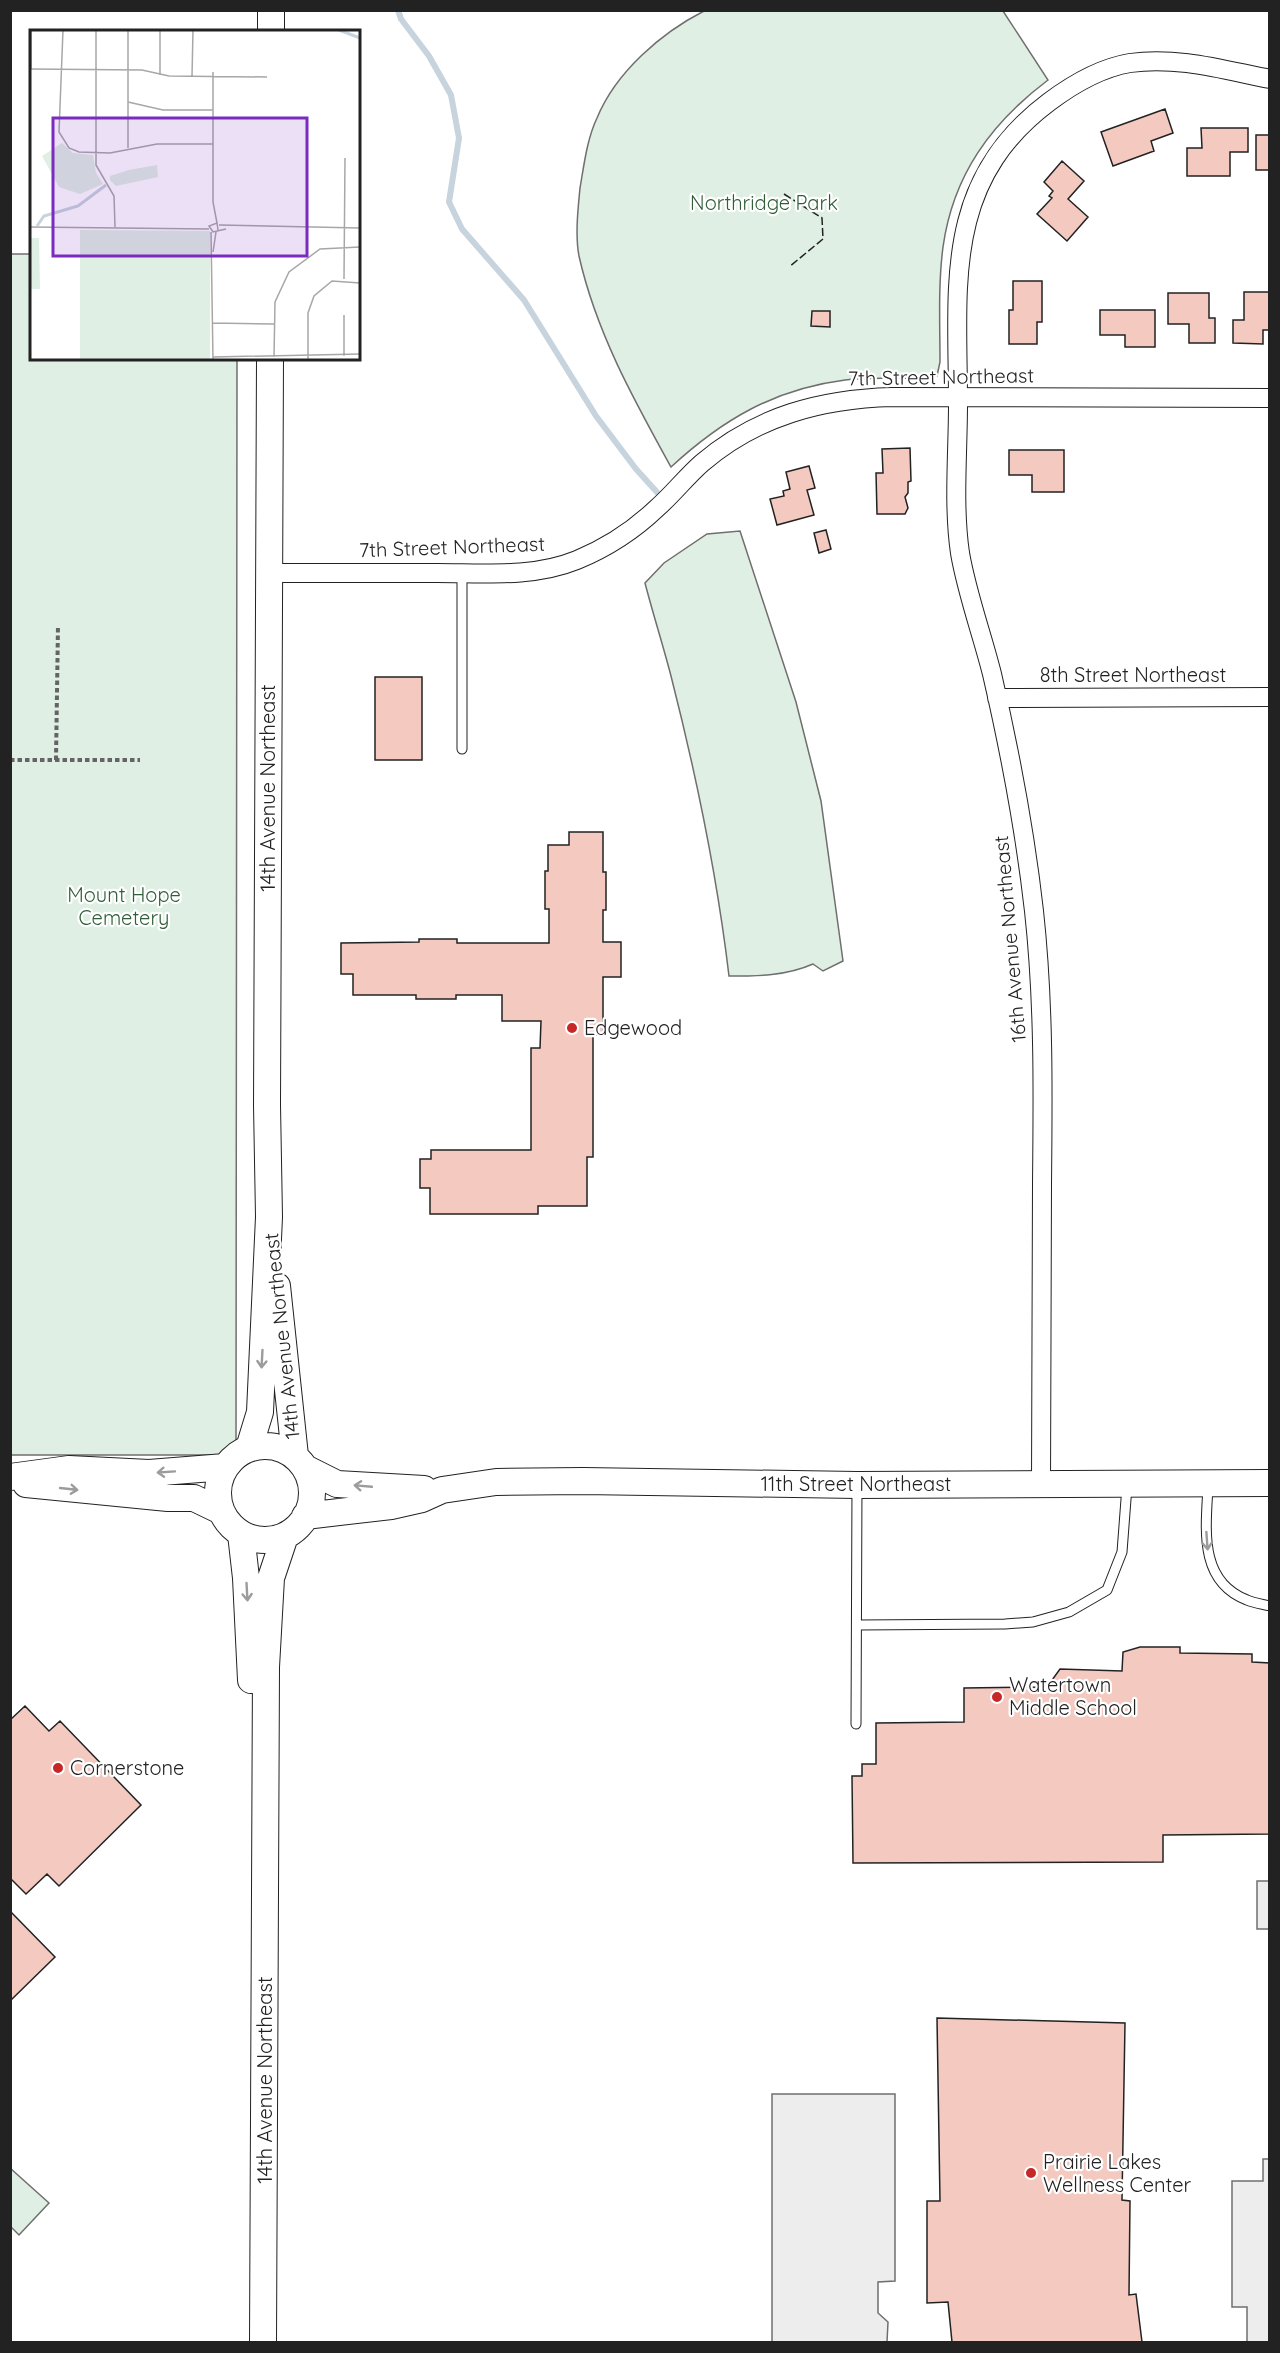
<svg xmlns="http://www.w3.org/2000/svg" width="1280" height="2353" viewBox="0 0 1280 2353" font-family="Quicksand,sans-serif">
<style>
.green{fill:#e0efe3;stroke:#6f6f6f;stroke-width:1.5}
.parking{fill:#ededed;stroke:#6f6f6f;stroke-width:1.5}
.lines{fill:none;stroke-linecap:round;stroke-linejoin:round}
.stream{stroke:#c7d3dd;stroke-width:6}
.building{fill:#f3c9c0;stroke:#222;stroke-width:1.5}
.lane-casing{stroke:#222;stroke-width:11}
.street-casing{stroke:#222;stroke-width:20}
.secondary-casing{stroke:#222;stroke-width:28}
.path{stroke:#646464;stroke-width:4;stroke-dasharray:4.5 3;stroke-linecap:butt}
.lane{stroke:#fff;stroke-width:9}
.street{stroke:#fff;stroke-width:18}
.secondary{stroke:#fff;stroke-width:26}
.fence{stroke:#222;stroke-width:1.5;stroke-dasharray:8 3;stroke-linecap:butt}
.oneway{stroke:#9c9c9c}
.poi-dot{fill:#c62828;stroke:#fff;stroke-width:2}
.labels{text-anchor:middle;stroke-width:4.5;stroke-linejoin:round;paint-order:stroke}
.park-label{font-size:20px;fill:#2f5e38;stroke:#fff}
.street-label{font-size:20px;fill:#222;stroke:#fff}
.poi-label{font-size:20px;fill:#222;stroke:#fff;text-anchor:start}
.inset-river{fill:none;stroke:#c7d3dd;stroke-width:3}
.inset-road{fill:none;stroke:#a7a7a7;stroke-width:1.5}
.view{fill:#7b2cbf;fill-opacity:0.15;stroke:#7b2cbf;stroke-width:3}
.inset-edge{fill:none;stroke:#222;stroke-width:3}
</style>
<rect width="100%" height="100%" fill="#fff"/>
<!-- green -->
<path class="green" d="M704,11h299l45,69c-57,43 -95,95 -105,167 -5,38 -3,77 -3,115l-3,14c-31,5 -62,0 -92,4 -71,9 -123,40 -174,87 -37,-67 -75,-135 -92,-211 -4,-21 -1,-47 1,-68 4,-23 7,-49 17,-70 19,-46 64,-85 107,-107z
M10,254h21l1,104 205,1 -1,1096h-225z
M740,531l56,171 25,99 22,160 -20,10 -10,-7c-27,12 -55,12 -84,12 -12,-101 -33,-202 -58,-300 -8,-31 -18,-62 -26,-93l19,-20 43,-29z
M10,2168l39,35 -30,32 -8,-8z"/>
<!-- parking -->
<path class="parking" d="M1257,1881h12v48h-12z
M772,2094h123v187l-17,1v31l10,9 -1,20h-115z
M1263,2159h7l-1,183h-22v-35h-15v-126h31z"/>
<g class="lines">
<!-- stream -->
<path class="stream" d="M398,10l3,9 28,37 22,39 8,43 -10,64 13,27 62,71 72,116 40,53 28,31"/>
</g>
<!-- building -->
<path class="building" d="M1165,109l8,24 -22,8 3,10 -41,15 -12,-34z
M1201,128h47v24h-18v24h-43v-28h15z
M1256,135h14v35h-14z
M1062,161l22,20 -16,18 20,18 -21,24 -30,-27 15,-16 -3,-2 4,-5 -9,-9z
M1013,281h29v41h-5v22h-28v-34h4z
M1244,292h26v38h-7v14l-30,-1v-23h11z
M1168,293h41v25h6v25h-26v-19h-21z
M1100,310h55v37h-30v-12h-25z
M812,311h18v16l-19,-1z
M910,448l1,33 -3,1v11l-3,4 3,11 -3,6h-28l-1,-41h7l-1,-24z
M1009,450h55v42h-32v-17h-23z
M809,466l6,22 -8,2 7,25 -37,10 -7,-26 14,-3 -1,-5 7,-2 -4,-17z
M826,530l5,19 -12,4 -5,-20z
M375,677h47v83h-47z
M569,832h34v40h3v38h-3v32h18v35h-18v58h-10v122h-6v49h-49v8h-108v-26h-10v-29h11v-9h100v-102h9l1,-27h-39v-26h-46v4h-40v-4h-63v-21h-12v-31l78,-1v-3h38v4h92v-34h-4v-38h3v-26h21z
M1140,1647h40v6l72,1v8l18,1v171l-107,1v27l-310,1 -1,-87h10v-12h14v-41l88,-1v-34l83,-1 13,-18 62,2 1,-19z
M25,1706l24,25 11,-10 81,84 -82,81 -12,-12 -21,20 -16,-16v-158z
M10,1911l45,46 -45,44z
M937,2018l188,5 -3,177 8,1 -1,94 7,-1 6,48h-190l-4,-40 -21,1v-102h13z"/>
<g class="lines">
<defs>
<path id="lane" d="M462,573v176
M1208,1486c-2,42 -10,95 39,114 7,3 15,4 23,6
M857,1625l148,-1 28,-2 36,-10 38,-22 15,-38 5,-66
M856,1724l1,-238"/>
<path id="street" d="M268,573c57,0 113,0 169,0 46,0 96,5 140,-13 29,-12 57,-30 80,-52 16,-14 29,-31 45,-45 55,-47 119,-64 190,-66l378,1
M997,698l273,-1
M1041,1483c0,-100 1,-199 1,-299 1,-91 2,-182 -8,-273 -9,-80 -24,-159 -42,-237 -10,-40 -25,-80 -32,-121 -7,-48 -2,-100 -2,-149 0,-118 -16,-222 91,-302 24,-18 51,-34 81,-39 47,-7 94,7 140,16"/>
<path id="secondary" d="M271,32v-22
M277,1286l18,170
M218 1493a47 47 0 1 1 94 0a47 47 0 1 1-94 0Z
M249,1448l11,-36 9,-195 -2,-112 3,-747
M305,1468l32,16 87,5
M10,1477l59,-8 80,4 76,-6
M26,1484l142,14h26l27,13
M305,1516l86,-10 31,-7 20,-9 54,-8 87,-1 274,4 413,-2
M241,1534l5,44 5,102
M263,2342l3,-675 5,-89 14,-42"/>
</defs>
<!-- lane casing -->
<use href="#lane" class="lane-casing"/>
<!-- street casing -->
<use href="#street" class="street-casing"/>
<!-- secondary casing -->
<use href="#secondary" class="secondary-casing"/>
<!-- path -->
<path class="path" d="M10,760h130
M56,760l2,-135"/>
<!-- lane -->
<use href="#lane" class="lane"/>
<!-- street -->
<use href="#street" class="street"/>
<!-- secondary -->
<use href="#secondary" class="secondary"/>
<!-- fence -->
<path class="fence" d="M784,194l38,24 1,21 -34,28"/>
</g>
<!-- one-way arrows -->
<defs><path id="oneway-shaft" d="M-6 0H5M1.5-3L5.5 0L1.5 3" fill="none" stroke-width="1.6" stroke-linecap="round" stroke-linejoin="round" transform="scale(1.5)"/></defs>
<g class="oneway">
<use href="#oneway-shaft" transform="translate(262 1359) rotate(93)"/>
<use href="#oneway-shaft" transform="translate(166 1472) rotate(176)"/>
<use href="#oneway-shaft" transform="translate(363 1486) rotate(-175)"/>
<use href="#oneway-shaft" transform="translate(69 1489) rotate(6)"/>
<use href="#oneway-shaft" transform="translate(1207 1541) rotate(86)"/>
<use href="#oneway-shaft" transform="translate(247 1592) rotate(87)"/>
</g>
<!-- markers -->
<g class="poi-dot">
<circle cx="572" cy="1028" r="6"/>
<circle cx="997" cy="1697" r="6"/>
<circle cx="58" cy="1768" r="6"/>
<circle cx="1031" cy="2173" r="6"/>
</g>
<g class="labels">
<!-- park labels -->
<g class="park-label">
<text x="764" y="210">Northridge Park</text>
<text x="124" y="902">Mount Hope<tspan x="124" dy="23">Cemetery</tspan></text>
</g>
<!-- street labels -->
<g class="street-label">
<text transform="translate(941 377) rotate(-1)" y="7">7th Street Northeast</text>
<text transform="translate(452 547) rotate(-2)" y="7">7th Street Northeast</text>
<text x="1133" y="682">8th Street Northeast</text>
<text transform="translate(268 788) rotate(-90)" y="7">14th Avenue Northeast</text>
<text transform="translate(1010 939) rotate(-95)" y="7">16th Avenue Northeast</text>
<text transform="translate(282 1336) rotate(-96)" y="7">14th Avenue Northeast</text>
<text x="856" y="1491">11th Street Northeast</text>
<text transform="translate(265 2080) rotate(-90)" y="7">14th Avenue Northeast</text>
</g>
<!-- poi labels -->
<g class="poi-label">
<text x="584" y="1035">Edgewood</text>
<text x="1009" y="1692">Watertown<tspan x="1009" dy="23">Middle School</tspan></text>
<text x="70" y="1775">Cornerstone</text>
<text x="1043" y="2169">Prairie Lakes<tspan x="1043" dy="23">Wellness Center</tspan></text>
</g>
</g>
<!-- overview -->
<g transform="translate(30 30)">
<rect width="330" height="330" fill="#fff"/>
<path d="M32,113l11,10 20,2 3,18 7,11 -23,10 -21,-7 -17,-31zM127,135l1,12 -42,9 -6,-6v-4l19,-6zM50,200l130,1v129h-130zM0,208h9l1,51h-10z" fill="#e0efe3"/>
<path class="inset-river" d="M309,0l21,8M7,196l7,-10 34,-10 28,-21"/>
<path class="inset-road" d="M1,0v39M33,0l-4,102 10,16 10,4 31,1 47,-9h56M66,0v135l18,31 1,31M0,39l112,1 27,6 98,1M183,42v130l4,21M130,45v-45M162,46l1,-46M98,72l35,8h50M98,118v-118M189,195l141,3M0,197l179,2M188,200l-1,-7 -8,3 4,6 13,-3M181,202l2,128M183,222l3,-20M314,249l1,-121M314,285v41M183,293l61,1M183,327l147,-3M244,327l1,-55 14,-30 31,-23 40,-2M278,330v-47l6,-17 18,-15 28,2"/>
<path class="view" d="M23,88h254v138h-254z"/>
<rect width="330" height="330" class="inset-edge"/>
</g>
<!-- border -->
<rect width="1280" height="2353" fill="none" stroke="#222222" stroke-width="24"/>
</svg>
